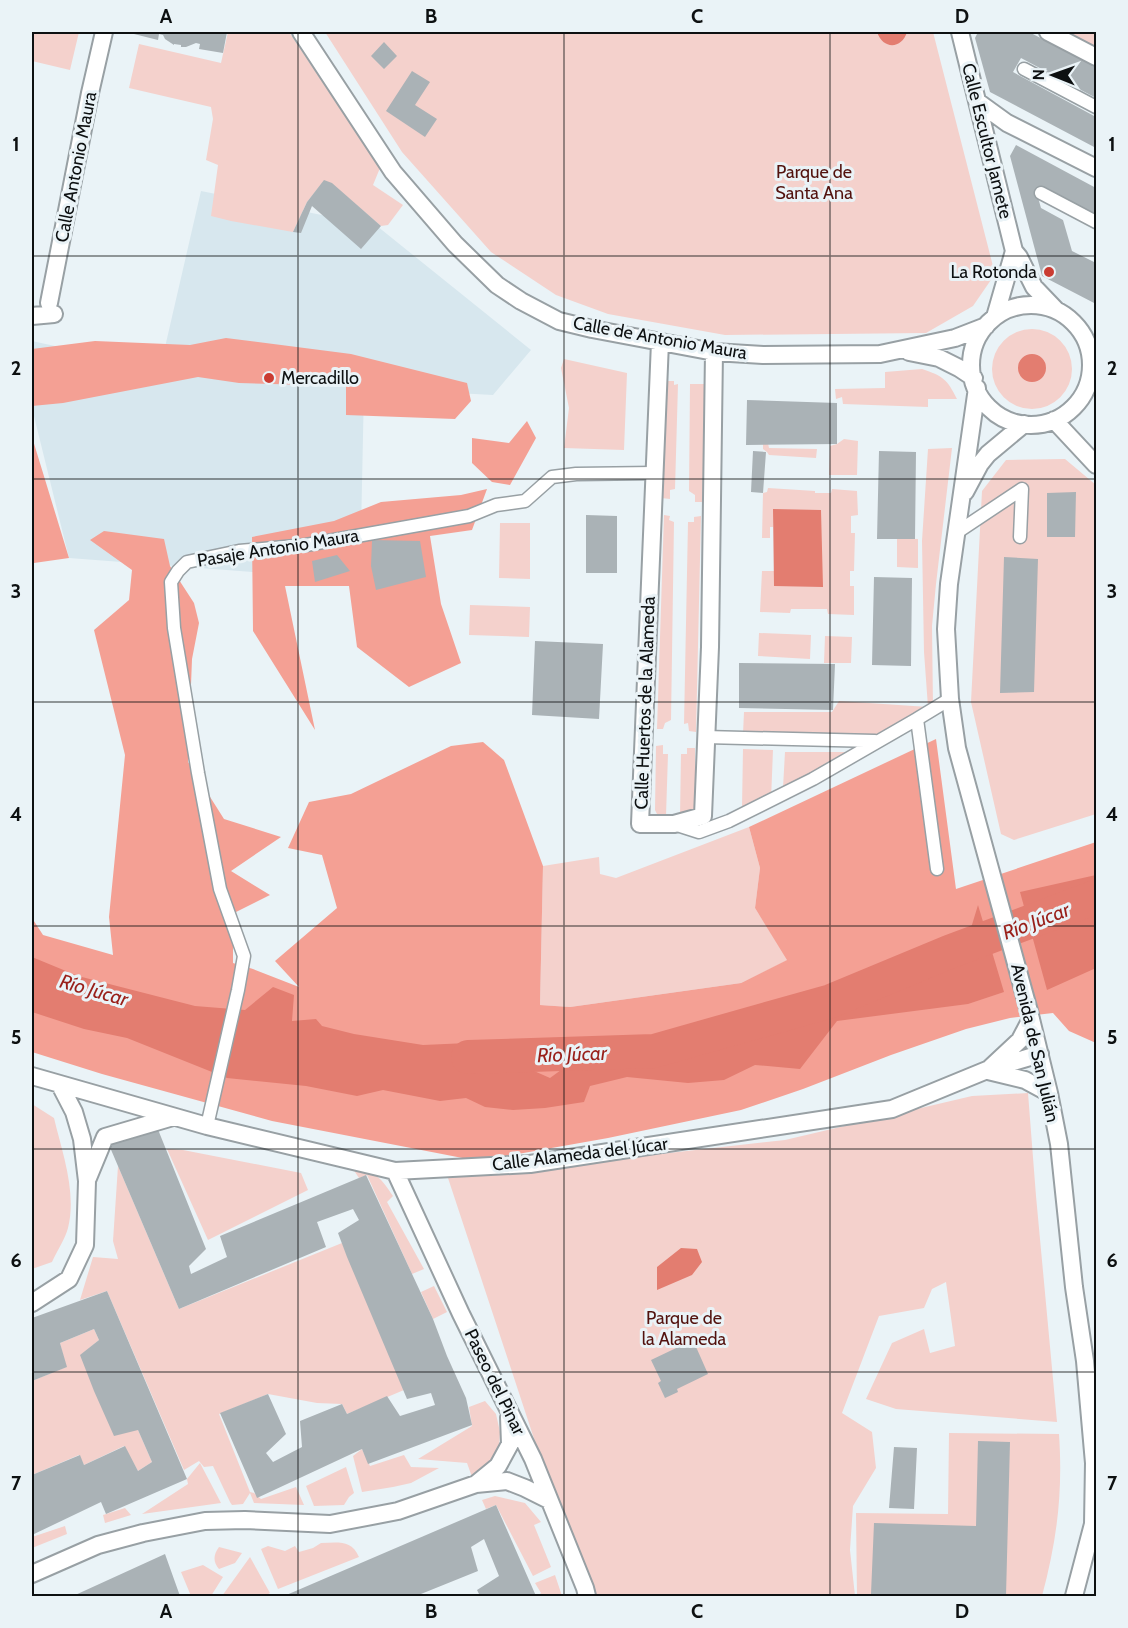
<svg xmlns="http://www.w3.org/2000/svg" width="1128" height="1628" viewBox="0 0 1128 1628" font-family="Cabin,sans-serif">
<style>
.built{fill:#d7e7ee}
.green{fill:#f4d1cc}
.forest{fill:#f4a094}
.water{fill:#e37d70}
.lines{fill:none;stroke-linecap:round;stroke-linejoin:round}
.river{stroke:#e37d70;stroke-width:34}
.building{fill:#aab2b6}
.pedestrian-casing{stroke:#98a0a4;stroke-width:15}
.minor-casing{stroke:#98a0a4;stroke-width:20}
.pedestrian{stroke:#fff;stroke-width:12}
.minor{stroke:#fff;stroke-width:16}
.grid{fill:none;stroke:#0d1011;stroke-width:1.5;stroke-opacity:0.55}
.poi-dot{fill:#ca3c32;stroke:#eaf3f7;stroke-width:2}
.labels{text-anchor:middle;stroke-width:6;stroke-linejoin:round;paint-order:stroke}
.street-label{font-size:18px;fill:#0d1011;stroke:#eaf3f7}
.park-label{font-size:18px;fill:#52120e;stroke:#eaf3f7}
.poi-label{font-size:18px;fill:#0d1011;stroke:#eaf3f7;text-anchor:end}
.water-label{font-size:20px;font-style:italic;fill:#991f19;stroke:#eaf3f7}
.neatline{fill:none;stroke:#0d1011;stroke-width:2}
.grid-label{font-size:20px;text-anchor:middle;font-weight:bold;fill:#0d1011}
</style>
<rect width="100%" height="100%" fill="#eaf3f7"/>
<!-- built -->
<path class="built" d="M201,191l176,35 154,124 -38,45 -129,-7 -4,192 -291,-22 -37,-150v-67l128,28z"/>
<!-- green -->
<path class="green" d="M32,32h47l-9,38 -38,-9z
M228,32h61l91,136 -7,17 30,20 -15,20 -7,1 -49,-42 -8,-3 -17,21 -14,30 -62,-11 -20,-5 7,-51 -12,-5 7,-41 -2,-12 -82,-19 10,-44 82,19z
M325,32h608l62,242 -22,32 -47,27 -201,2 -117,-21 -52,-19 -65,-43 -89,-100z
M1048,32h48v25z
M992 369a40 40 0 1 1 80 0a40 40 0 1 1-80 0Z
M564,359l63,14 -3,77 -60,-2 5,-40 -8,-40z
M922,369c21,7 25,10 35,30h-29v8l-85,-3 -1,-7 -6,2 -1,-10 50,-1v-16z
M664,381h10v4l4,-1 -3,105 -5,1v9l-9,-1z
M690,384h15l-1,118h-9v-7l-6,-4z
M844,439l14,2 -1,34h-28l1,-29 7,-2z
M768,443l1,5 48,1 -1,9 -47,-3 -2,-3 -4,-3v-5z
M952,448l-16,136 -4,42 1,81h-5l-54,29 -131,-2 1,-22h88l7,-11 89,6 -4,-55 -2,-111 6,-92z
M1065,459l31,26v329l-82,26 -13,-6 -30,-132 11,-211 24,-31z
M768,488l47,3v2h16l1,-4 25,2 1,24 -7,1v17h4l-1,38h-4v15h4v29l-26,-1 -1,-5h-36l-1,4 -30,-1 2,-41h12v14v-76l-1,18h-3v11h-8l1,-45 4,-1z
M664,515l6,1 -1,4 5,2 -3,198 -6,3 -2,6h-6z
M701,516l-5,216 -7,-1 -1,-8 -4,1 4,-202h6v-5z
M500,523h30v56l-31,-1z
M897,538l21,1v29l-21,-1z
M470,605l60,2 -1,30 -60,-2z
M759,633l52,2 -1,24 -52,-3z
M825,636l27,1 -1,26h-27z
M663,745v9h5l-2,62h-8l-3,-6 1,-64z
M687,748h8v59l-5,8 -10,2 1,-63h6z
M743,749l30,1 -2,50 -29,8z
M785,752h65l-67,36z
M749,827l11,41 -5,40 33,52 -47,23 -171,24 -30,-2 3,-139 56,-9 1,17 16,4z
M1028,1093l8,103 21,226 -161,-13 -30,-10 26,-56 32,-14 6,24 25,-7 -9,-64 -14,7 -8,19 -45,8 -37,97 30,19 4,36 -23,38 -3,44 5,46h-269l-138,-418 337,-38 187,-44z
M32,1104l22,14c8,34 23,74 14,110 -3,11 -11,23 -16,34l-20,7z
M167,1149l16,1 118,23 7,17 -100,50z
M118,1166l61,143 163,-66 62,147 -57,24 -5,-10 -25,-1 -49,-9 -49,20 31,78 4,1 7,6 35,-12 8,18 -50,-2 -4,-10 -7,11 -11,1 -2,-3 -17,-36 -9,1 -5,-6 -15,9 -77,-179 -27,9 13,-43 25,2 -5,-18z
M353,1169c23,2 28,9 40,27l-6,6 37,67 -12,5 -45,-99 -8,3z
M434,1286l13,26 -14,7 -12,-27z
M94,1329l5,11 -18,15 57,75 14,32 -14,9 -14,-25 -40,19 -5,-10 -47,20v-94l34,-14 -6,-24z
M485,1401l11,13 4,18 -1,17 -5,9 -22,19 -5,-14 -49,-4 54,-33 -3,-19z
M949,1433l110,1c4,59 -2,106 -17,162h-185l-1,-83 92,1z
M362,1449l8,17 34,-11 7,12 28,1 -28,15 -18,4 -31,5 -9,-36z
M200,1463l21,40 -79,11 46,-30 -1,-5z
M346,1467l8,26 -5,4 -5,8 -30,1 -8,-20z
M495,1496l30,7 16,19 -7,3 17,42 -18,9 -37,-71 -10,4 -4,-9z
M125,1508l6,7 -26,8 -2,-8z
M65,1526l2,8 -35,14v-11z
M321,1543c16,0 30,-4 38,14l-81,32 -17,-40 7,-3 17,5 10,-5 4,6 14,-4z
M219,1547l23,6 -7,10 -16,6c-6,-7 -6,-14 0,-22z
M250,1557l20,36 -5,3h-43z
M203,1565l20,12 -12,19h-20l-10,-24z
M555,1575l7,21h-24l3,-3 -6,-10z"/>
<!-- forest -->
<path class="forest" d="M226,338l125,16 116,29 4,18 -16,18 -109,-4v-29l-107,-3 -41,-6 -135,26 -31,3v-57l63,-8 95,4z
M527,421l9,17 -26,47 -18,-3 -20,-19v-25l37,5z
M32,437l37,121 -35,5 -2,46z
M487,489l-15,41 -42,6 11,68 20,59 -52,24 -52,-40 -8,-61h-64l30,144 -62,-99 -1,-94 82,-16 47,-19 80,-7z
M104,531l60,8 6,27 24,37 5,20 -7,36 -4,103 36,57 57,18 -50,34 39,24 -42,21 5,26v21l20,6 46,18 -24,-26 62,-53 -15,-53 -34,-7 21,-46 42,-8 100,-48 32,-4 21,18 39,106 -3,139 30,2 171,-24 46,-23 -32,-52 5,-40 -11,-41 187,-88 20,150 140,-47v201l-27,-12 -16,-18 -43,5 -44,11 -75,26 -88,34 -62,21 -133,28 -130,23 -206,-40 -170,-47 -70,-22v-134l11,17 70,20 -4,-38 16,-162 -31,-125 35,-30 3,-30 -42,-30z"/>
<!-- water -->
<path class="water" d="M877,32h30c-5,17 -24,18 -30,0z
M1018 368a14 14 0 1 1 28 0a14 14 0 1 1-28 0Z
M773,509l48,1 2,77 -49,-1z
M1096,875v93l-49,22 -27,-98z
M978,905l26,87 -36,12 -131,17 -37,48 -45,-4 -31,15 -36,3 -61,-6 -37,9 -6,16 -39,6 -32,2 -28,-3 -19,-9 -26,3 -57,-11 -26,6 -51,-10 -79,-8 -100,-40 -43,-9 -52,-17v-55l46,19 117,30 50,4 28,-23 21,8 -2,26 24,-2 6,7 32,8 69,11 67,-3 18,7 17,18 25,11 22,-16 25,-17 44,-8 40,1 7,10 23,-21 28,-12 26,-7 11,17 20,-28 72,-26 19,-9 -3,13 18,8 13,-26 56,-29z
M681,1248l16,1 5,13 -10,13 -35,15v-23z"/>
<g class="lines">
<!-- river -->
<path class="river" d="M468,1057l186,-6 177,-50 118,-49 147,-55"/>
</g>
<!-- building -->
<path class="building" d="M134,32h93l-4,21 -24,-4 1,-5 -4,-1 -10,4h-5v-2l-7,-1v1l-9,-6 -2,-4 -4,-1 -1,6 -24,-6z
M978,32h51l67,35v31l-75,-40 -8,14 83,45v31l-106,-56 -15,-54z
M384,42l13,14 -13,13 -13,-13z
M412,71l18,11 -15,23 22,14 -12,18 -39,-26z
M1016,145l80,43v31l-59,-25 4,14 22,12 9,31 24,12v41l-54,-28 -32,-120z
M324,180l8,3 49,43 -20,23 -49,-43 -11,27 -8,-1 14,-30z
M747,400l90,3v41l-91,1z
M753,451l13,1 -3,41 -12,-1z
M879,451l37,1 -1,87h-38z
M1076,492l-1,45h-28v-44z
M586,515l31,1v57h-31z
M372,540l48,1 6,36 -50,13 -5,-24z
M337,555l13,16 -35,11 -3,-21z
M1004,557l34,2 -4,133 -34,1z
M874,577l38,1 -1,88 -39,-1z
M535,641l68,3 -4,75 -67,-4z
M739,663l96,1 -2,46 -94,-2z
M157,1127l49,122 -17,17 2,8 36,-17 -7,-21 146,-61 67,144 14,37 19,42 6,27 -104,39 -6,-15 -105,49 -37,-85 48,-19 18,40 -20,19 7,9 29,-15 -2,-26 42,-17 5,10 40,-18 13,20 35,-11 -4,-12 -24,6 -60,-142 -9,-24 21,-13 -6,-11 -36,13 9,25 -147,62 -70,-164z
M107,1291l80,188 -81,35 -5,-12 -69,33v-60l48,-20 4,10 41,-19 13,25 14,-9 -14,-32 -24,6 -20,-45 -14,-36 19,-15 -5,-11 -34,14 7,24 -35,14v-63z
M693,1340l15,34 -31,15 1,3 -13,6 -7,-15 3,-2 -10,-21z
M978,1441l32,1 -4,154 -135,-2 3,-71 102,3z
M894,1447l23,1 -3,61 -25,-1z
M496,1505l40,91h-56l-3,-6 22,-14 -15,-37 -13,8 7,24 -62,25h-132z
M165,1554l15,42h-107z"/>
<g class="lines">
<defs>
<path id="pedestrian" d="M1024,69l72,38
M1041,193l55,29
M956,533l66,-44 -2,48
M705,737l170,4
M674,824l25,8 30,-11 84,-42 104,-60
M937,869l-20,-150 33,-20
M207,1126l31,-136 6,-34 -24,-67 -22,-116 -24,-145 -3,-46 7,-11 9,-9 52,-11 67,-6 163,-29 27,-11 29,-4 27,-24 24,-3 78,-1"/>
<path id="minor" d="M301,32l92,140 62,72 42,41 24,16 38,20 33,8 122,23 49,3 117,-1 75,-16 31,-12
M960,32l54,219 5,6 15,30 22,23
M1048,32l48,25
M978,102l29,21 89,45
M49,303l41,-210 14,-61
M971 365a60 60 0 1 1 120 0a60 60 0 1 1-120 0Z
M32,316l22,-2
M995,317l19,-66
M660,342l-20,482h34l29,-8 7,-169 4,-295
M909,352l30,6 20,10 15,10
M977,388l-28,196 -3,45 4,70 7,49 72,263 20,82 10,51 15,143 11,74 9,102 -1,61 -19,72
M1054,420l42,45
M965,492l15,-28 8,-10 36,-30
M990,1068l30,-28 11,-21
M988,1071l37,9 24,13
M32,1076l175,50 188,45 135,-7 362,-55 95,-39 53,-16
M395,1171l66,143 72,145 52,129 2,8
M88,1178l17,-41 68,-20
M32,1303l37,-24 16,-34 2,-64 -5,-42 -8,-27 -14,-27
M476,1484l22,-18 12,-22 -1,-27
M32,1574l66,-29 45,-12 62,-12 40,-1 85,4 68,-13 78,-27 31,-3 18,7 24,12"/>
</defs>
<!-- pedestrian casing -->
<use href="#pedestrian" class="pedestrian-casing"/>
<!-- minor casing -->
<use href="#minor" class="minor-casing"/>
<!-- pedestrian -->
<use href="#pedestrian" class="pedestrian"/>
<!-- minor -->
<use href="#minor" class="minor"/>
</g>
<!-- grid -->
<path class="grid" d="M298,32v1564M564,32v1564M830,32v1564M32,256h1064M32,479h1064M32,702h1064M32,926h1064M32,1149h1064M32,1372h1064"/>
<!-- markers -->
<g class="poi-dot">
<circle cx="1049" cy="272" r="6"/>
<circle cx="269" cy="378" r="6"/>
</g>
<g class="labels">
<!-- street labels -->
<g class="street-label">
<text transform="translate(987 141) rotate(76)" y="6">Calle Escultor Jamete</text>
<text transform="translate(76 167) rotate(-79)" y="6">Calle Antonio Maura</text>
<text transform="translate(660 338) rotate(10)" y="6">Calle de Antonio Maura</text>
<text transform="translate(278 548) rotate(-9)" y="6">Pasaje Antonio Maura</text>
<text transform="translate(645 703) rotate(-88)" y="6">Calle Huertos de la Alameda</text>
<text transform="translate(1035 1043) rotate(77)" y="6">Avenida de San Julián</text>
<text transform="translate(580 1154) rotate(-7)" y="6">Calle Alameda del Júcar</text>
<text transform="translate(495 1382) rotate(64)" y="6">Paseo del Pinar</text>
</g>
<!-- park labels -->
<g class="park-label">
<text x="814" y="178">Parque de<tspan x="814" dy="21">Santa Ana</tspan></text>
<text x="684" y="1324">Parque de<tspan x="684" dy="21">la Alameda</tspan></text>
</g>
<!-- poi labels -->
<g class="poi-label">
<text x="1037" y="278">La Rotonda</text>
<text x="281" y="384" text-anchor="start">Mercadillo</text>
</g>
<!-- water labels -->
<g class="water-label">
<text transform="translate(1036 921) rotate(-21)" y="7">Río Júcar</text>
<text transform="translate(94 990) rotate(16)" y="7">Río Júcar</text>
<text transform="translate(572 1054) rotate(-2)" y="7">Río Júcar</text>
</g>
</g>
<!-- border -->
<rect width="1128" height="1628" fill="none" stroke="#eaf3f7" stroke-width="66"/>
<!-- north arrow -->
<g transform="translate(1053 75) rotate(271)" stroke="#eaf3f7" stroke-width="4.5" paint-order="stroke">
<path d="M0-4.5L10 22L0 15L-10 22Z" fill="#0d1011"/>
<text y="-9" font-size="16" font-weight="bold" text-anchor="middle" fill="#0d1011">N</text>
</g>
<rect x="33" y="33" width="1062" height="1562" class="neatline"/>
<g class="grid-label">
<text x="166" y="23">A</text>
<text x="431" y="23">B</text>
<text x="697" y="23">C</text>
<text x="962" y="23">D</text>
<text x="16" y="151">1</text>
<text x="1112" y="151">1</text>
<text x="16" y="375">2</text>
<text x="1112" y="375">2</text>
<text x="16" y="598">3</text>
<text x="1112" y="598">3</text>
<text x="16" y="821">4</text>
<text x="1112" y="821">4</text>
<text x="16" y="1044">5</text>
<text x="1112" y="1044">5</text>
<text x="16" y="1267">6</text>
<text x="1112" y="1267">6</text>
<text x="16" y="1490">7</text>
<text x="1112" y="1490">7</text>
<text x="166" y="1618">A</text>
<text x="431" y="1618">B</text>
<text x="697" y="1618">C</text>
<text x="962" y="1618">D</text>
</g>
</svg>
